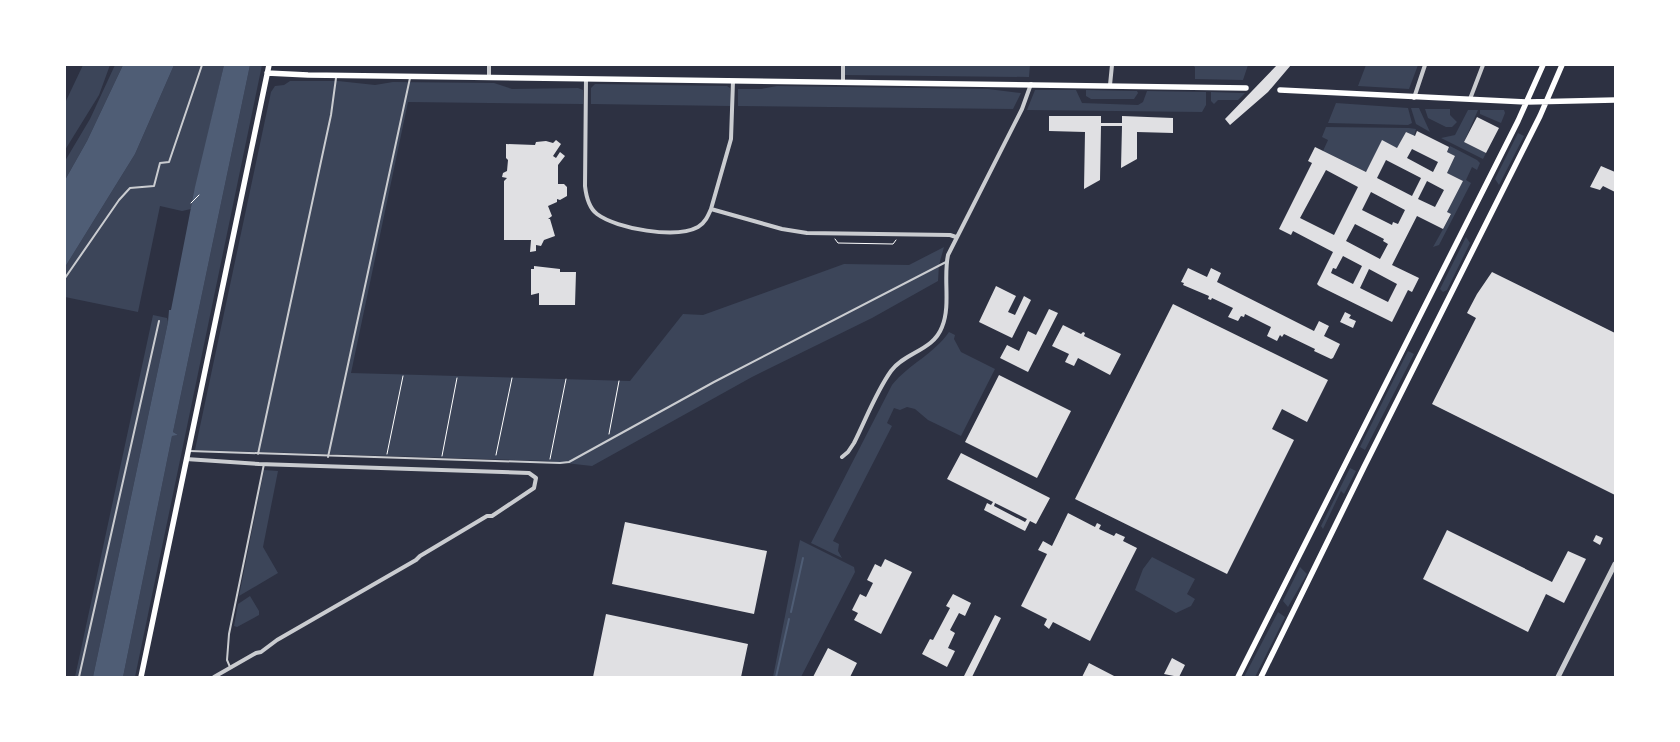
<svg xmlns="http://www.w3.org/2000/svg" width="1680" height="742" viewBox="0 0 1680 742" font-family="'Open Sans',sans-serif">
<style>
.green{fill:#3c4559}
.water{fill:#4f5d75}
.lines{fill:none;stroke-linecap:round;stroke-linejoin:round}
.stream{stroke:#4f5d75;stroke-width:2}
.building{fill:#e0e0e3;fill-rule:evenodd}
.path{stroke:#fff;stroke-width:1}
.service{stroke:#caccd0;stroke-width:2}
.minor{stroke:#caccd0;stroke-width:4}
.tertiary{stroke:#caccd0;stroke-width:5}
.secondary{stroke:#fff;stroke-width:5.5}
</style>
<rect width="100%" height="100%" fill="#2d3142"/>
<!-- green -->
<path class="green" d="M83,65h27l-11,30 -34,55v-47z
M115,65h8l-36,76 -22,39v-19l25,-42z
M174,65h50l-33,144 -9,2 -22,-5 -22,106 -73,-15v-30l70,-113z
M250,65h12l-127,612h-12l49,-241 6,-1 -5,-3z
M844,65h186l-1,12 -185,-2z
M1192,65h56l-5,15 -48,-1v-12z
M1366,65h52l-9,24 -51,-3z
M290,81h48l37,4 18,-3 101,1 18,6 66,-1 5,2v14l-175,-2 -57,271 279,8 53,-67 20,1 141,-51 65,1 35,-18 -5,18 -1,16 -66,37 -120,59 -160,89 -45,-5 -352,-11 76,-358 4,-6 9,-1z
M595,84l132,2 3,2v18l-139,-2v-16z
M777,86l211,3 33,4 -8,16 -275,-3v-17h23z
M1035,90h41l6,13 56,2 5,-3 4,-11 59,1v13l-4,7 -175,-2z
M1086,90l51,1 1,2 -4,6h-43l-5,-3z
M1211,92l31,1h3l-7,7h-20l-4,4 -3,-3z
M1336,103l72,5 4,15 -4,2 -80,-2z
M1411,108h8l11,24 -14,-8z
M1425,109h25v6l7,7 -5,5h-6l-18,-9z
M1468,110h10l-14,32 22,11 -3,6 -42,-21 14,-3z
M1480,110h24l1,3 -4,10 -21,-9z
M1326,127l83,1 7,1 -2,7 -8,-4 -9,16 -15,-7 -16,31 -43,-21 5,-11 -6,-3z
M1518,133l6,3 -25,49 -4,-6z
M1450,146l27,14 3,3 -3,7 -5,-3 -6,13 5,3 -32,62 -6,2 18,-32 -4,-3 16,-31 -16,-8 8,-17 -8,-4z
M1466,237l4,6 -23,47 -4,2 -3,-3z
M153,315l14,3 1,4 -75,355h-18z
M949,332l6,3 -1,4 7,13 34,17 -34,67 -33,-16 -13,-11 -8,-2 -7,3 -6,-2 -7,15 5,3 -59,115 6,3 -1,7 4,7 -31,-15 81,-158c17,-21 42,-31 57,-53z
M1408,351l6,3 -49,96 -5,-3z
M1350,468l6,3 -12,23 -3,-3 -18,38 -2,-3z
M264,470l14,1 -15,76 15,26 -39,23z
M800,540l54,27 1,5 -54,105h-28z
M1152,557l43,22 -8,15 8,5 -4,7 -15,7 -41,-23 8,-21z
M1300,567l7,7 -19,33 -5,-6z
M250,596l9,15v4l-22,12 -3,-1 4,-22z
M1278,612l7,5 -30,60h-11z"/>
<!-- water -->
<path class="water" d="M123,65h51l-39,89 -70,113v-87l22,-39z
M224,65h26l-77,367 5,3 -6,1 -49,241h-30l75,-355 1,-12h2l24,-123z"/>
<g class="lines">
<!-- stream -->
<path class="stream" d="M791,612l12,-54
M776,677l13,-58"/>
</g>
<!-- building -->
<path class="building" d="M1277,65h14l-23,27 -38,33 -5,-6z
M1049,116h52v7h21v-7l51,2v15l-36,-1v27l-16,9 1,-42h-21l-1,54 -16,9 1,-57 -36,-1z
M1477,117l22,11 -13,25 -22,-11z
M1417,131l32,16 -2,5 8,4 -8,17 16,8 -16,31 4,2 -8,15 -26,-13 -25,49 27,13 -7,14 -4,-2 -16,32 -73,-36 -2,-2 16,-32 -40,-21 -2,4 -12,-6 33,-66 -4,-2 7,-14 51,25 16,-32 15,8 9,-16 9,4zM1412,149l26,13 -5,10 -26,-14zM1386,160l35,18 -9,18 -35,-18zM1326,170l32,17 -24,48 -34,-17zM1427,181l17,9 -9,17 -17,-8zM1371,192l34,18 -7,14 -5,-2 -1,3 -30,-15zM1355,224l29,15 -1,2 5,3 -8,15 -34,-18zM1343,256l19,10 -9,18 -22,-11 2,-5 3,1zM1369,269l28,15 -9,18 -28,-14z
M556,140l5,4 -8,12 3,2 4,-6 5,4 -7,9v19h6l3,3v9l-7,4 -3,-1v3l-9,4 4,10 -4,3h2l5,17 -11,4 -3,6 -5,-1v6l-6,1 1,-12h-27v-59l3,-3 -5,-1 1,-4 4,-2 1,-11 -2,-2v-14l29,1 1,-3 10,-1 7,2z
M1601,166l14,6v20l-12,-6 -3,4 -10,-3z
M534,266l26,3v3h16l-1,33h-36v-12l-8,2v-26h3z
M1188,268l19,9 4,-9 10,5 -4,9 97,49 5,-10 10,5 -5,10 16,8 -7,14 -2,1 -17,-8 1,-2 -31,-15 -2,3 -2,-2 -3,6 -10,-5 4,-9 -26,-13 -1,3 -3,-1 -3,5 -10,-4 5,-9 -21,-10 -1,2 -3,-1 1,-3 -26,-11 1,-2 -3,-1z
M1492,272l123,61v162l-183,-91 44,-86 -9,-5 10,-19z
M996,286l20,10 -8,16 7,3 9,-19 7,4 -19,38 -33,-16z
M1173,304l155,76 -21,42 -25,-13 -10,20 22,11 -67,134 -152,-75z
M1049,309l9,4 -30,59 -28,-14 7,-13 12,6 9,-20 8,4z
M1345,312l6,3 -2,3 7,3 -3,7 -13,-6z
M1063,325l18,9 2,-2 2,1 -1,3 37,18 -11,21 -32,-17 -4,8 -9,-4 4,-8 -17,-8z
M999,375l72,36 -34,67 -72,-36z
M961,453l89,45 -14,26 -6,-3 -5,10 -41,-21 3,-7 4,2 2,-3 -46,-23zM995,503l32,16 -2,3 -31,-16z
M1068,513l27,14 2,-4 4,2 -2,4 15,7 2,-3 9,4 -2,4 14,7 -47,93 -37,-19 -4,7 -5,-4 3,-6 -26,-13 26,-52 -9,-4 5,-9 9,5z
M625,522l142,29 -13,63 -142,-30z
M1447,530l105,52 16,-31 18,8 -22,44 -18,-9 -18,38 -105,-53z
M1596,535l7,3 -3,7 -7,-4z
M885,559l27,13 -31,62 -27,-14 4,-7 -6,-3 8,-16 6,3 7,-14 -6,-3 8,-16 6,3z
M953,594l18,9 -6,13 -6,-3 -9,17 5,3 -7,15 7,3 -8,16 -25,-13 8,-15 3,1 17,-32 -4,-2z
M606,614l142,30 -7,33h-148z
M995,615l6,3 -29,59h-6l-2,-1z
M828,648l29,15 -7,14h-37z
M1172,658l13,7 -6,12 -15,-3z
M1089,663l27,14h-34z"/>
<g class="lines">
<!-- path -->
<path class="path" d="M191,203l8,-8
M835,239l3,4 55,1 3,-4
M609,434l10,-53
M387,454l16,-78
M496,455l16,-77
M442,456l15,-78
M550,459l16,-80"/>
<!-- service -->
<path class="service" d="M65,278l54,-78 11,-12 24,-2 6,-23 9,-1 33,-97
M190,451l370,12 9,-1 145,-80 232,-120
M258,454l73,-339 5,-37
M328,457l82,-379
M230,667l-3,-7 2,-26 35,-170
M79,677l80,-356"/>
<!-- minor -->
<path class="minor" d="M489,65v12
M586,79l-1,107c1,9 4,22 12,28 20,15 79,25 101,13 7,-4 10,-11 13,-18l20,-70 2,-58
M843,81v-16
M1110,85l2,-20
M1414,98l11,-33
M1470,99l13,-34
M711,209l71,20 25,4 143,2 6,2
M842,457l6,-5 6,-9c12,-24 22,-51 37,-72 14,-19 42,-20 51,-44 9,-22 1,-49 6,-72l74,-146 9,-25
M186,459l73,5 270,9 7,5 -2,10 -42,28h-5l-67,40 -4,4 -139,80 -16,12 -5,1 -42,24"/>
<!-- tertiary -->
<path class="tertiary" d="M1558,677l57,-113"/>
<!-- secondary -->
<path class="secondary" d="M267,73l41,2 938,13
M1280,90l247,12 88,-2
M141,677l128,-612
M1238,677l280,-556 25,-56
M1261,677l103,-210 176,-351 22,-51"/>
</g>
<!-- border -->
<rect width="1680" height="742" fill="none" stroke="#ffffff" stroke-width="132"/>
</svg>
